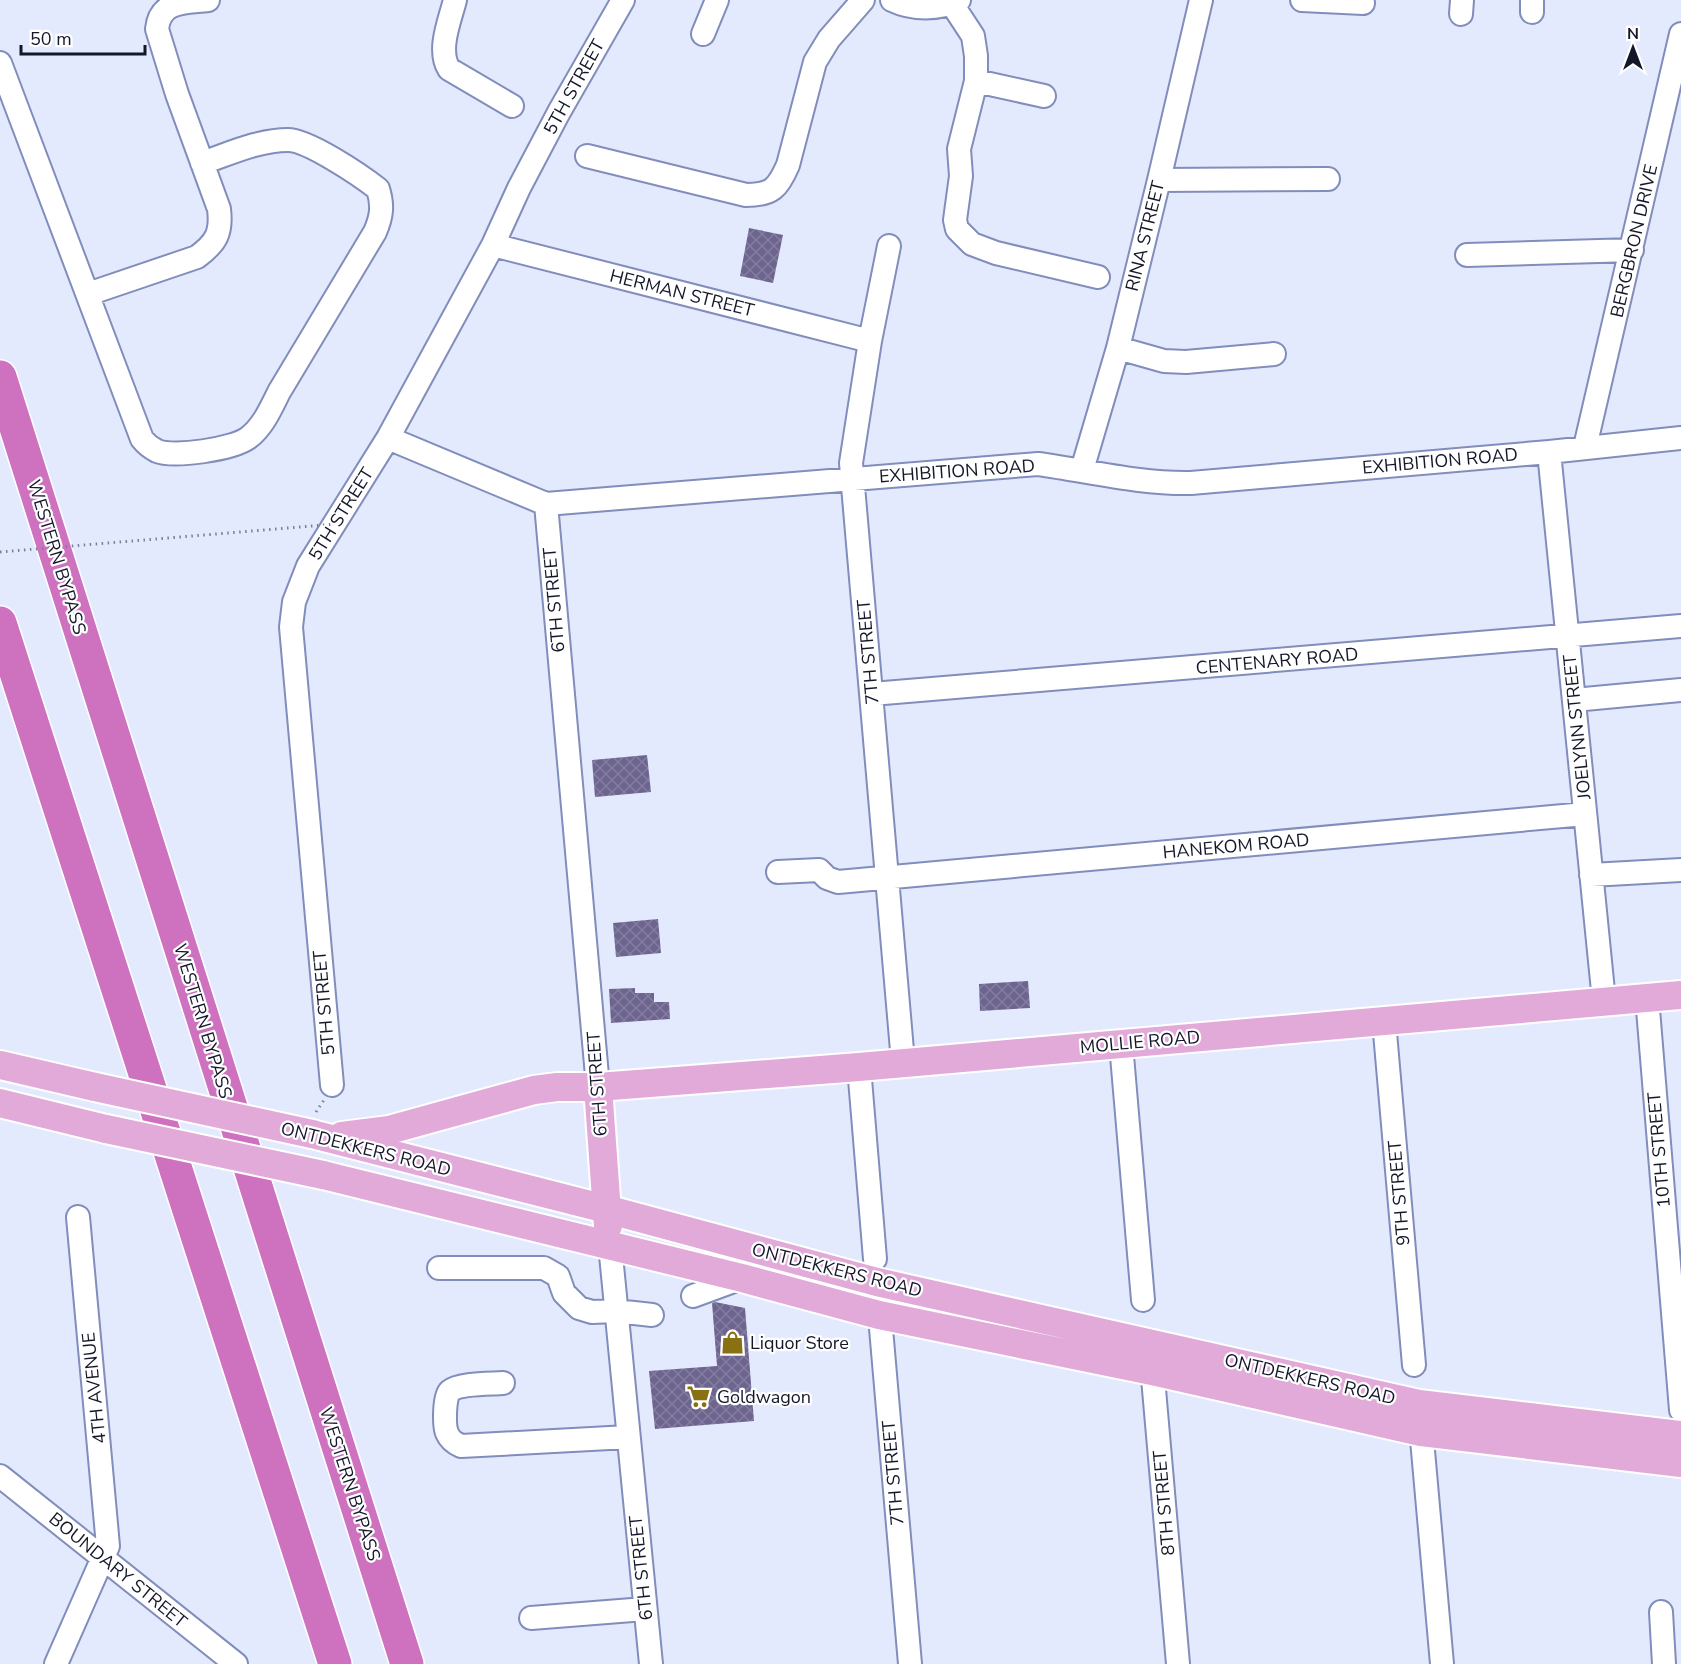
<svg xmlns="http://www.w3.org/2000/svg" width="1681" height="1664" viewBox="0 0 1681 1664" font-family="'Nunito Sans',sans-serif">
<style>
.building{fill:url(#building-cross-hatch)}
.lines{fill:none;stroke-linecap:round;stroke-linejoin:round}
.minor-casing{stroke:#818dbb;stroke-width:26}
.major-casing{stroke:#fff;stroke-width:32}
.highway-casing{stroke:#fff;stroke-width:36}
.path{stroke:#7a7f92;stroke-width:3;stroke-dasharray:1.5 4.5;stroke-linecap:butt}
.minor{stroke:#fff;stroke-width:22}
.major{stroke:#e2aad9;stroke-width:28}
.highway{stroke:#ce72bf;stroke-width:33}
.major-bridge-casing{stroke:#fff;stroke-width:32;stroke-linecap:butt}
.path-bridge{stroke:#7a7f92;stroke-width:3;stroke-dasharray:1.5 4.5;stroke-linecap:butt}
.major-bridge{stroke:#e2aad9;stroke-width:28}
.labels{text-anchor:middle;stroke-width:4.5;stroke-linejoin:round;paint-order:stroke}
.street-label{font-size:18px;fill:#131728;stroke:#fff}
.poi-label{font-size:18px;fill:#131728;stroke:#fff;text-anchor:start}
</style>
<defs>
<pattern id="building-cross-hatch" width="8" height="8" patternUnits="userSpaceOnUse" patternTransform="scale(1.5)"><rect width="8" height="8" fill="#6d6490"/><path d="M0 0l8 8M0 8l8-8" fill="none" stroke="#847e9e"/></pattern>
</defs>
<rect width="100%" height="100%" fill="#e4eafe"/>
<!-- building -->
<path class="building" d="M749,228l34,7 -10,48 -33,-7z
M647,755l4,37 -56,5 -3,-37z
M658,919l3,34 -45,4 -3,-34z
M1028,981l2,27 -50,3 -1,-27z
M635,988v5h19v9h15l1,17 -59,4 -2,-34z
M715,1302l30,6 9,113 -99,8 -6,-58 68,-5 -5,-63z"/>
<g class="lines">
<defs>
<path id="minor" d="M455,0c-5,20 -18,50 -6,69l63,37
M892,0c21,10 47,10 67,0
M1302,0l61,3
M952,4l21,32 3,20v25l-17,68 2,27 -6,44 2,9 15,15 24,9 102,24
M1532,12v-12
M1461,14l1,-14
M703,34l14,-34
M0,63l142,376c4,5 9,9 15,12 17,7 76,-2 91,-13 15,-11 23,-30 31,-46l96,-160c7,-16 8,-27 3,-43 -18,-14 -70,-49 -90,-49 -30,0 -59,14 -86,23
M976,81l68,15
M587,156l159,39c26,0 32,-7 42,-30l27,-103 14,-23 34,-39
M1159,180l169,-1
M493,245l377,96
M889,246l-19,95 -19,122 52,599
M1467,255l165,-5
M88,294l109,-37c19,-14 25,-24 22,-48l-42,-115 -20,-65c3,-29 28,-26 51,-29
M1118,348l46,13 22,1 88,-8
M388,438l158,66 492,-40c51,7 101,20 153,19l358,-31 132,-14
M1585,447l96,-413
M1549,452l55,549
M1082,470l36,-122 41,-168 42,-180
M546,504l52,583
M872,694l809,-68
M1574,700l107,-10
M778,872l41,-2 8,8 11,4 747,-68
M1591,875l90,-5
M1647,997l34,413
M1384,1021l30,344
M1121,1044l22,256
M859,1067l16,192
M332,1085l-41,-458 3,-25 14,-36 80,-128 105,-193 26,-57 40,-76 64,-112
M610,1245l41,419
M439,1268h105l14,8 6,17 15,15 13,4 24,-1 36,4
M877,1282l33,382
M693,1296l49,-18
M1151,1355l27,309
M503,1383c-12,1 -44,0 -53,8 -6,5 -6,35 -3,42 3,7 7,10 14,13l167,-9
M1420,1417l22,247
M0,1476l236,188
M1661,1612l3,52
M531,1618l114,-9
M56,1664l52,-118 -30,-329"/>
<path id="major" d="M0,1065l95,22
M598,1087l10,139
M0,1103l106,26
M312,1134l294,75 271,73 542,122 262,31
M342,1136l47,-6 145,-40 23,-3h41l261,-20 822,-72
M323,1175l419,103 137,37 273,56 269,61 260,31"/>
<path id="highway" d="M0,377l407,1287
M0,623l335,1041"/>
</defs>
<!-- minor casing -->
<use href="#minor" class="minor-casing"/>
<!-- major casing -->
<use href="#major" class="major-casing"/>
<!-- highway casing -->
<use href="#highway" class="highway-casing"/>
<!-- path -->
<path class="path" d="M316,1112l8,-12"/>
<!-- minor -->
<use href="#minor" class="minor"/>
<!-- major -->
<use href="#major" class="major"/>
<!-- highway -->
<use href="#highway" class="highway"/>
<defs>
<path id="major-bridge" d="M95,1087l217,47
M106,1129l217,46"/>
</defs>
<!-- major-bridge casing -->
<use href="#major-bridge" class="major-bridge-casing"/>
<!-- path-bridge -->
<path class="path-bridge" d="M0,552l335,-28"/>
<!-- major-bridge -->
<use href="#major-bridge" class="major-bridge"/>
</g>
<!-- icons -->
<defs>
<symbol id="shop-bare" viewBox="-9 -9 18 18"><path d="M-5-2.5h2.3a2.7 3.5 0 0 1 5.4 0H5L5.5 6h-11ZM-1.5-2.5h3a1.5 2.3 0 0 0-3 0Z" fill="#897113" stroke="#fff" stroke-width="2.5" paint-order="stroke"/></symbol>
<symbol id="supermarket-bare" viewBox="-9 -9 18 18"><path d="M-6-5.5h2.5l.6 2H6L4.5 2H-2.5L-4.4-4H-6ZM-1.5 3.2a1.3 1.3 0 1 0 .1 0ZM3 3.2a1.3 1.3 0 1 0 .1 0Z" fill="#897113" stroke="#fff" stroke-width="2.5" paint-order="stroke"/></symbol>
</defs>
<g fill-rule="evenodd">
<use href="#shop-bare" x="716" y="1326" width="33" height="33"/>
<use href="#supermarket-bare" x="682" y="1380" width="33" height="33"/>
</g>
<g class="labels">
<!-- street labels -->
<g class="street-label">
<text transform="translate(574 87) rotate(-61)" y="6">5TH STREET</text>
<text transform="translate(1145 236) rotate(-76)" y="6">RINA STREET</text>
<text transform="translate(1634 241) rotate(-77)" y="6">BERGBRON DRIVE</text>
<text transform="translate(682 293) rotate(14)" y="6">HERMAN STREET</text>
<text transform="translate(1440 461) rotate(-5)" y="6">EXHIBITION ROAD</text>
<text transform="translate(957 471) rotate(-4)" y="6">EXHIBITION ROAD</text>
<text transform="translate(341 514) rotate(-58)" y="6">5TH STREET</text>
<text transform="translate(57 557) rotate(73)" y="6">WESTERN BYPASS</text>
<text transform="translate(554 600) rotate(-95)" y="6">6TH STREET</text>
<text transform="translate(868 652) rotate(-95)" y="6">7TH STREET</text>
<text transform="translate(1277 661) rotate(-5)" y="6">CENTENARY ROAD</text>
<text transform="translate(1577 727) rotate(-96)" y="6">JOELYNN STREET</text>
<text transform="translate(1236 846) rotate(-5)" y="6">HANEKOM ROAD</text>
<text transform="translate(324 1003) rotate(-95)" y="6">5TH STREET</text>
<text transform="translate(203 1021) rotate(73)" y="6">WESTERN BYPASS</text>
<text transform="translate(1140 1042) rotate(-5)" y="6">MOLLIE ROAD</text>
<text transform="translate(597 1084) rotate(-94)" y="6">6TH STREET</text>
<text transform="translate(366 1149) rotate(14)" y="6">ONTDEKKERS ROAD</text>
<text transform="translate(1659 1150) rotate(-95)" y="6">10TH STREET</text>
<text transform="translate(1399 1193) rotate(-95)" y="6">9TH STREET</text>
<text transform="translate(837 1270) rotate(14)" y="6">ONTDEKKERS ROAD</text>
<text transform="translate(1310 1379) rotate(13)" y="6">ONTDEKKERS ROAD</text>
<text transform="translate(94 1388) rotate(-96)" y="6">4TH AVENUE</text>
<text transform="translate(893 1473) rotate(-95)" y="6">7TH STREET</text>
<text transform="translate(350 1484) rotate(72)" y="6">WESTERN BYPASS</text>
<text transform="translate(1164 1503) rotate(-95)" y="6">8TH STREET</text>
<text transform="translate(641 1568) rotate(-96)" y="6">6TH STREET</text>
<text transform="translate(118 1570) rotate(39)" y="6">BOUNDARY STREET</text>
</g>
<!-- poi labels -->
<g class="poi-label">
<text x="750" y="1349">Liquor Store</text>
<text x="717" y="1403">Goldwagon</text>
</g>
</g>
<!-- north arrow -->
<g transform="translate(1633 48)" stroke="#ffffff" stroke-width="4.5" paint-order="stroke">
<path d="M0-4.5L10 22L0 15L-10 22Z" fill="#131728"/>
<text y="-9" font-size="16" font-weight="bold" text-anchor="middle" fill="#131728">N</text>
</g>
<!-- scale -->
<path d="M21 45v9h124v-9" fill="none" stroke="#131728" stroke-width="3"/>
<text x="30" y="45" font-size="18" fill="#131728" stroke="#ffffff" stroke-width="4.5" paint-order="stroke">50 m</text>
</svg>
